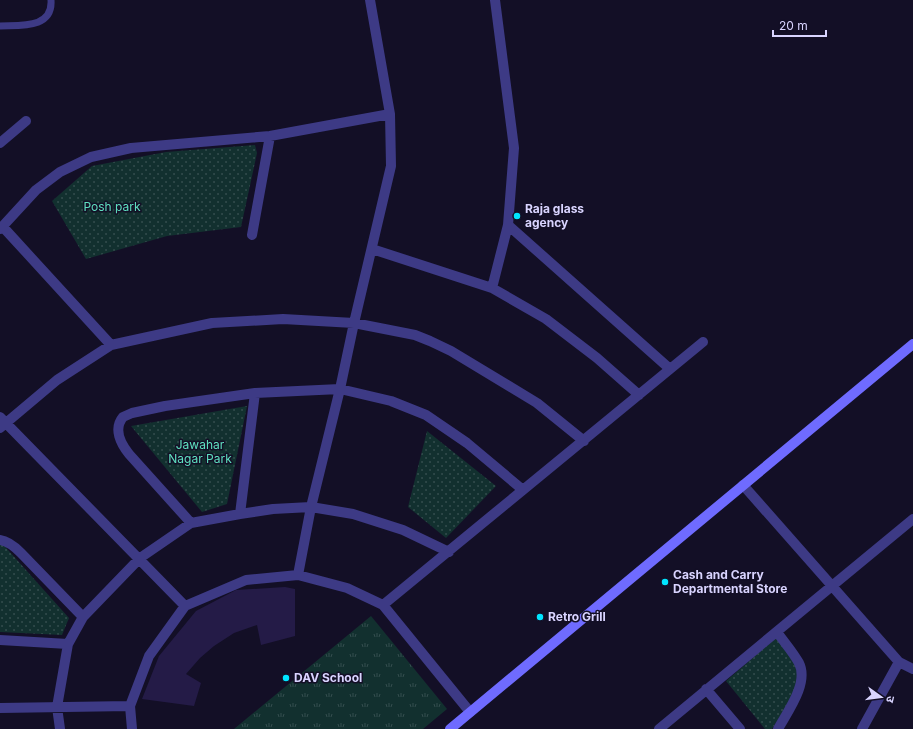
<svg xmlns="http://www.w3.org/2000/svg" width="913" height="729" viewBox="0 0 913 729" font-family="Inter,'Noto Sans Devanagari',sans-serif">
<style>
.grass{fill:url(#grass-tufts)}
.park{fill:url(#park-dots)}
.building{fill:#241b47}
.lines{fill:none;stroke-linecap:round;stroke-linejoin:round}
.lane{stroke:#3d3a85;stroke-width:7}
.street{stroke:#3d3a85;stroke-width:10}
.secondary{stroke:#6f6bff;stroke-width:10}
.poi-dot{fill:#00e5ff;stroke:#130f26;stroke-width:1.5}
.labels{text-anchor:middle;stroke-width:3;stroke-linejoin:round;paint-order:stroke}
.park-label{font-size:12px;fill:#5fe0c0;stroke:#130f26}
.poi-label{font-size:12px;font-weight:bold;fill:#d9d4ff;stroke:#130f26;text-anchor:start}
</style>
<defs>
<pattern id="grass-tufts" width="24" height="20" patternUnits="userSpaceOnUse"><rect width="24" height="20" fill="#12302f"/><path d="M3 7l-1-3M5 7V3M7 7l1-3M15 17l-1-3M17 17v-4M19 17l1-3" fill="none" stroke="#344d4e"/></pattern>
<pattern id="park-dots" width="8" height="8" patternUnits="userSpaceOnUse"><rect width="8" height="8" fill="#12302f"/><path d="M2 2h.1M6 6h.1" fill="none" stroke="#344d4e" stroke-width="1.8" stroke-linecap="round"/></pattern>
</defs>
<rect width="100%" height="100%" fill="#130f26"/>
<!-- grass -->
<path class="grass" d="M371,616l76,93 -24,20h-189z"/>
<!-- park -->
<path class="park" d="M255,145l2,8 -16,74 -74,9 -81,23 -34,-58 40,-35 74,-14z
M247,406l-20,98 -25,8 -71,-86z
M427,431l69,55 -50,52 -38,-31z
M0,541l69,77 -7,17 -62,-3z
M777,637c6,10 14,19 19,29 8,18 -15,48 -24,63h-7l-39,-48z"/>
<!-- building -->
<path class="building" d="M285,587l10,2v47l-34,9 -4,-20 -23,8 -20,13 -14,12 -14,16 15,9 -7,23 -52,-7 17,-43 37,-45 40,-21z"/>
<g class="lines">
<!-- lane -->
<path class="lane" d="M0,26c20,-1 53,3 51,-26"/>
<!-- street -->
<path class="street" d="M0,143l26,-22
M508,225l162,144
M3,227l108,118
M0,229l36,-39 24,-18 31,-15 40,-9 139,-12 120,-22
M252,235l18,-99
M372,249l120,39 54,31 51,39 42,37
M492,288l16,-63 6,-77 -19,-148
M0,417l185,189
M0,428l57,-48 54,-35 101,-22 71,-4 71,4 61,12 15,6 21,10 86,52 47,38
M743,485l156,177 14,7
M240,514l15,-121
M191,523l-62,-69c-8,-10 -16,-25 -6,-37l9,-4 33,-7 90,-13 85,-4 51,12 35,14 41,28 56,47
M0,540c8,1 15,7 21,13l62,64
M298,575l13,-68 29,-118 14,-66 37,-157 -1,-52 -20,-114
M383,605l320,-263
M777,632c7,10 16,20 22,31 10,20 -11,48 -21,66
M0,640l68,4
M706,689l34,40
M0,708l130,-2
M60,729l-3,-22 11,-63 15,-27 57,-59 51,-35 49,-9 33,-5 38,-2 42,7 50,16 46,22
M132,729l-2,-23 19,-50 36,-50 61,-26 52,-5 49,13 36,17 87,107
M659,729l254,-210
M862,729l37,-67"/>
<!-- secondary -->
<path class="secondary" d="M450,729l463,-385"/>
</g>
<!-- markers -->
<g class="poi-dot">
<circle cx="517" cy="216" r="4"/>
<circle cx="665" cy="582" r="4"/>
<circle cx="540" cy="617" r="4"/>
<circle cx="286" cy="678" r="4"/>
</g>
<g class="labels">
<!-- park labels -->
<g class="park-label">
<text x="112" y="211">Posh park</text>
<text x="200" y="449">Jawahar<tspan x="200" dy="14">Nagar Park</tspan></text>
</g>
<!-- poi labels -->
<g class="poi-label">
<text x="525" y="213">Raja glass<tspan x="525" dy="14">agency</tspan></text>
<text x="673" y="579">Cash and Carry<tspan x="673" dy="14">Departmental Store</tspan></text>
<text x="548" y="621">Retro Grill</text>
<text x="294" y="682">DAV School</text>
</g>
</g>
<!-- north arrow -->
<g transform="translate(881 697) rotate(104)" stroke="#130f26" stroke-width="3" paint-order="stroke">
<path d="M0-3L7 15L0 10L-7 15Z" fill="#d9d4ff"/>
<text y="-6" font-size="11" font-weight="bold" text-anchor="middle" fill="#d9d4ff">उ</text>
</g>
<!-- scale -->
<path d="M773 30v6h53v-6" fill="none" stroke="#d9d4ff" stroke-width="2"/>
<text x="779" y="30" font-size="12" fill="#d9d4ff" stroke="#130f26" stroke-width="3" paint-order="stroke">20 m</text>
</svg>
